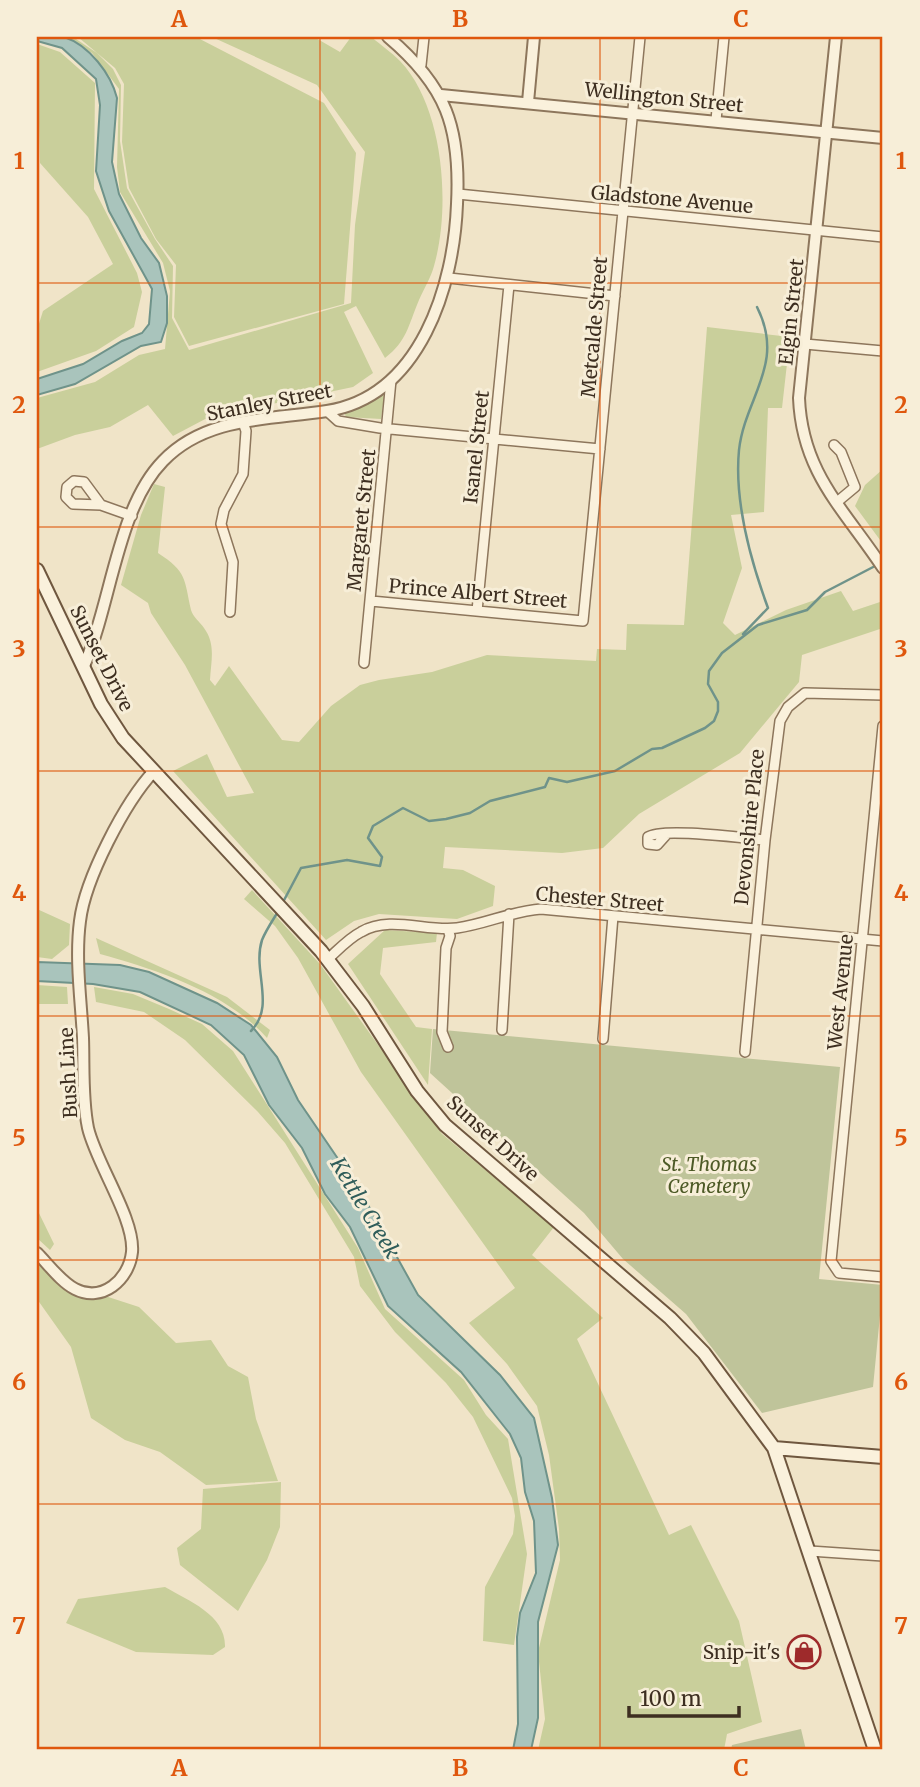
<svg xmlns="http://www.w3.org/2000/svg" width="920" height="1787" viewBox="0 0 920 1787" font-family="Merriweather,serif">
<style>
.green{fill:#c9cf9b}
.cemetery{fill:#bfc49a}
.water{fill:#a9c4bc;stroke:#6f938a;stroke-width:2}
.lines{fill:none;stroke-linecap:round;stroke-linejoin:round}
.stream{stroke:#6f938a;stroke-width:2.5}
.minor-casing{stroke:#8d765c;stroke-width:12}
.tertiary-casing{stroke:#8d765c;stroke-width:14}
.secondary-casing{stroke:#6f573f;stroke-width:16}
.minor{stroke:#faf1dc;stroke-width:9}
.tertiary{stroke:#faf1dc;stroke-width:10}
.secondary{stroke:#faf1dc;stroke-width:12}
.grid{fill:none;stroke:#df570d;stroke-width:2;stroke-opacity:0.55}
.labels{text-anchor:middle;stroke-width:6;stroke-linejoin:round;paint-order:stroke}
.street-label{font-size:19px;fill:#3d2e20;stroke:#f7eed8}
.park-label{font-size:19px;font-style:italic;fill:#4d5a26;stroke:#f7eed8}
.poi-label{font-size:19px;fill:#3d2e20;stroke:#f7eed8;text-anchor:end}
.water-label{font-size:21px;font-style:italic;fill:#2f5d5a;stroke:#f7eed8}
.neatline{fill:none;stroke:#df570d;stroke-width:2.5}
.grid-label{font-size:23px;text-anchor:middle;font-weight:bold;fill:#df570d}
</style>
<rect width="100%" height="100%" fill="#f0e4c8"/>
<!-- green -->
<path class="green" d="M67,37h6l24,16 16,16 8,16 -1,56 7,47 28,51 18,27 -1,52 17,32 162,-47 4,-78 10,-73 -48,-67 -105,-48h102l26,15 11,-15h20c10,8 20,15 29,24 44,46 51,146 34,205 -3,11 -10,23 -15,34 -11,26 -12,41 -34,58l-29,-52 -12,6 29,61 -20,14 -144,30 -36,19 -25,-31 -38,22 -35,8 -38,14v-51l58,-16 44,-27 26,-6 5,-58 -7,-28 -43,-71 -3,-25 2,-78 -27,-36z
M78,37h118l128,66 32,50 -12,151 -155,42 -15,-29 2,-52 -20,-26 -27,-51 -7,-46 2,-58 -9,-16z
M37,44l23,8 35,31 -1,106 43,84 5,19 -8,35 -38,24 -59,21v-42l6,-19 70,-47 -25,-47 -48,-54z
M707,327l83,10 -8,71h-14l-4,104 -33,3 11,53 -19,55 12,12 51,-25 55,-19 12,20 30,-10v27l-81,27 -3,27 -59,71 -101,61 -36,34 -41,5 -117,-6 -2,21 20,2 32,16 -2,20 -36,13 -78,-5 -25,7 -28,19 -153,-169 34,-17 20,43 27,-4 -69,-128 -34,-52 -3,-10 -27,-18 20,-70 13,-31 11,3 -7,66c29,19 26,25 33,57 2,7 9,12 13,18 12,16 7,33 6,52l5,6 14,-20 53,74 17,2 32,-36 29,-21 19,-5 53,-8 55,-17 109,6 1,-12 29,1 1,-26 57,1z
M381,392l3,4 -3,23 -35,-2 -2,-5z
M883,469v75l-28,-38 10,-21z
M252,890l68,74 122,170 112,93 -22,28 71,63 -26,21 92,196 22,-10 48,96 23,101 -35,12 -3,16h-186l7,-31 -7,-67 22,-92 -1,-31 -10,-74 -12,-49 -30,-42 -38,-41 46,-35 -154,-216 -63,-114 -23,-32 -31,-27z
M37,909l33,15 -1,21 -17,14 -15,-2z
M385,930l52,3 -1,9 -53,6 -3,26 36,53 16,2 -4,56 -80,-121z
M96,938l131,59 43,33 -3,8c-41,-46 -110,-68 -167,-84z
M37,985l30,2 1,17h-31z
M94,987l39,7 36,15 33,15 31,27 125,197 27,61 79,71 22,35 22,24 19,115 -13,91 -31,-4 2,-54 28,-53 2,-18 -3,-18 -39,-81 -27,-34 -51,-51 -35,-46 -6,-29 -69,-114 -27,-31 -73,-72 -41,-28 -48,-10z
M37,1209l17,35 -4,6 -13,-12z
M37,1257l38,35 24,2 40,13 37,36 35,-3 17,26 20,11 8,42 22,62 -72,4 -46,-33 -35,-12 -34,-22 -20,-71 -34,-48z
M281,1482l-1,45 -13,33 -29,51 -58,-46 -3,-17 24,-19 2,-40z
M165,1587c24,14 61,28 60,60l-12,8 -77,-3 -70,-29 12,-24z"/>
<!-- cemetery -->
<path class="cemetery" d="M433,1029l407,38 -21,212 64,6 -10,102 -111,26 -76,-99 -63,-55 -39,-46 -154,-140z
M801,1729l5,21h-75l1,-5z"/>
<!-- water -->
<path class="water" d="M37,37c8,0 19,-2 27,0 25,8 47,37 53,61l-5,64 7,32 22,44 18,25 8,33v27l-6,19 -20,4 -66,38 -38,11v-16l46,-15 39,-23 20,-8 7,-9 3,-35 -43,-78 -13,-40 4,-66 -4,-26 -34,-31 -25,-7z
M37,962l83,3 29,7 68,31 34,22 26,32 21,43 64,94 56,101 82,80 34,43 18,80 6,47 -20,77v96l-7,32h-18l5,-26 -1,-87 3,-24 16,-40 -2,-52 -9,-29 -4,-34 -11,-24 -49,-62 -73,-66 -38,-79 -25,-33 -23,-46 -33,-43 -25,-50 -33,-30 -71,-33 -47,-8 -56,-3z"/>
<g class="lines">
<!-- stream -->
<path class="stream" d="M743,634l25,-26c-18,-49 -34,-106 -29,-158 6,-53 47,-86 18,-143
M282,904l19,-36 46,-8 33,6 2,-9 -14,-19 5,-12 30,-18 26,13 17,-2 24,-6 20,-12 55,-14 4,-9 18,4 48,-11 37,-22 10,-1 43,-20 9,-7 4,-10v-9l-10,-18 1,-13 13,-18 36,-28 49,-15 18,-18 52,-27
M251,1031c25,-25 1,-60 11,-91 4,-10 11,-20 17,-30"/>
<defs>
<path id="minor" d="M421,65l3,-28
M716,120l8,-83
M458,194l425,43
M449,278l166,18
M805,344l78,7
M327,411l11,10 42,7 220,21
M834,445l7,7 14,35 -18,15
M101,505l-28,-1 -7,-7 1,-10 7,-6 10,1 17,23 31,11
M371,601l212,20 57,-584
M477,611l32,-326
M230,612l3,-50 -12,-38 3,-14 19,-36 3,-43 -3,-9
M364,663l27,-283
M883,726l-52,535 8,12 44,4
M666,835l-9,10 -9,-1v-7c14,-10 95,1 117,3
M328,959c10,-9 21,-21 33,-27 29,-17 65,0 96,-4 29,-4 55,-17 84,-19l342,32
M502,1030l7,-116
M603,1039l10,-123
M448,1047l-6,-15 4,-84 4,-12 -2,-7
M745,1052l20,-212 15,-119 8,-14 17,-14 78,2
M810,1551l73,5"/>
<path id="tertiary" d="M836,37l-37,361c3,75 45,111 84,170
M441,95l442,43
M528,102l6,-65
M84,666c27,-61 33,-158 79,-205 43,-45 107,-41 164,-50 94,-15 127,-126 130,-207 4,-77 -11,-118 -69,-167
M37,1253c11,11 24,29 38,36 27,14 54,-9 57,-37 3,-33 -36,-89 -44,-124 -6,-29 -4,-61 -5,-90 -2,-38 -8,-79 -3,-117 5,-42 45,-119 74,-150"/>
<path id="secondary" d="M37,570l64,134 22,34 198,213 42,55 54,85 28,34 225,193 34,35 70,95 101,302
M774,1448l109,9"/>
</defs>
<!-- minor casing -->
<use href="#minor" class="minor-casing"/>
<!-- tertiary casing -->
<use href="#tertiary" class="tertiary-casing"/>
<!-- secondary casing -->
<use href="#secondary" class="secondary-casing"/>
<!-- minor -->
<use href="#minor" class="minor"/>
<!-- tertiary -->
<use href="#tertiary" class="tertiary"/>
<!-- secondary -->
<use href="#secondary" class="secondary"/>
</g>
<!-- grid -->
<path class="grid" d="M320,37v1713M600,37v1713M37,283h846M37,527h846M37,771h846M37,1016h846M37,1260h846M37,1504h846"/>
<!-- icons -->
<defs>
<symbol id="shop-ring" viewBox="-11 -11 22 22"><circle r="9.5" fill="#f7eed8" stroke="#9e2a2b" stroke-width="1.5"/><path d="M-5-2.5h2.3a2.7 3.5 0 0 1 5.4 0H5L5.5 6h-11ZM-1.5-2.5h3a1.5 2.3 0 0 0-3 0Z" fill="#9e2a2b"/></symbol>
</defs>
<g fill-rule="evenodd">
<use href="#shop-ring" x="785" y="1633" width="38" height="38"/>
</g>
<g class="labels">
<!-- street labels -->
<g class="street-label">
<text transform="translate(664 97) rotate(6)" y="7">Wellington Street</text>
<text transform="translate(672 199) rotate(5)" y="7">Gladstone Avenue</text>
<text transform="translate(791 312) rotate(-84)" y="7">Elgin Street</text>
<text transform="translate(594 327) rotate(-85)" y="7">Metcalde Street</text>
<text transform="translate(269 402) rotate(-11)" y="7">Stanley Street</text>
<text transform="translate(476 447) rotate(-84)" y="7">Isanel Street</text>
<text transform="translate(361 520) rotate(-84)" y="7">Margaret Street</text>
<text transform="translate(478 593) rotate(5)" y="7">Prince Albert Street</text>
<text transform="translate(102 658) rotate(63)" y="7">Sunset Drive</text>
<text transform="translate(749 827) rotate(-84)" y="7">Devonshire Place</text>
<text transform="translate(600 899) rotate(5)" y="7">Chester Street</text>
<text transform="translate(840 992) rotate(-84)" y="7">West Avenue</text>
<text transform="translate(68 1073) rotate(-93)" y="7">Bush Line</text>
<text transform="translate(493 1138) rotate(42)" y="7">Sunset Drive</text>
</g>
<!-- park labels -->
<g class="park-label">
<text x="709" y="1171">St. Thomas<tspan x="709" dy="22">Cemetery</tspan></text>
</g>
<!-- poi labels -->
<g class="poi-label">
<text x="780" y="1659">Snip-it's</text>
</g>
<!-- water labels -->
<g class="water-label">
<text transform="translate(365 1208) rotate(59)" y="7">Kettle Creek</text>
</g>
</g>
<!-- border -->
<rect width="920" height="1787" fill="none" stroke="#f7eed8" stroke-width="77"/>
<!-- scale -->
<path d="M629 1706v10h110v-10" fill="none" stroke="#3d2e20" stroke-width="3.5"/>
<text x="640" y="1706" font-size="21" fill="#3d2e20" stroke="#f7eed8" stroke-width="5" paint-order="stroke">100 m</text>
<rect x="38" y="38" width="843" height="1710" class="neatline"/>
<g class="grid-label">
<text x="179" y="27">A</text>
<text x="460" y="27">B</text>
<text x="741" y="27">C</text>
<text x="19" y="169">1</text>
<text x="901" y="169">1</text>
<text x="19" y="413">2</text>
<text x="901" y="413">2</text>
<text x="19" y="657">3</text>
<text x="901" y="657">3</text>
<text x="19" y="901">4</text>
<text x="901" y="901">4</text>
<text x="19" y="1146">5</text>
<text x="901" y="1146">5</text>
<text x="19" y="1390">6</text>
<text x="901" y="1390">6</text>
<text x="19" y="1634">7</text>
<text x="901" y="1634">7</text>
<text x="179" y="1776">A</text>
<text x="460" y="1776">B</text>
<text x="741" y="1776">C</text>
</g>
</svg>
